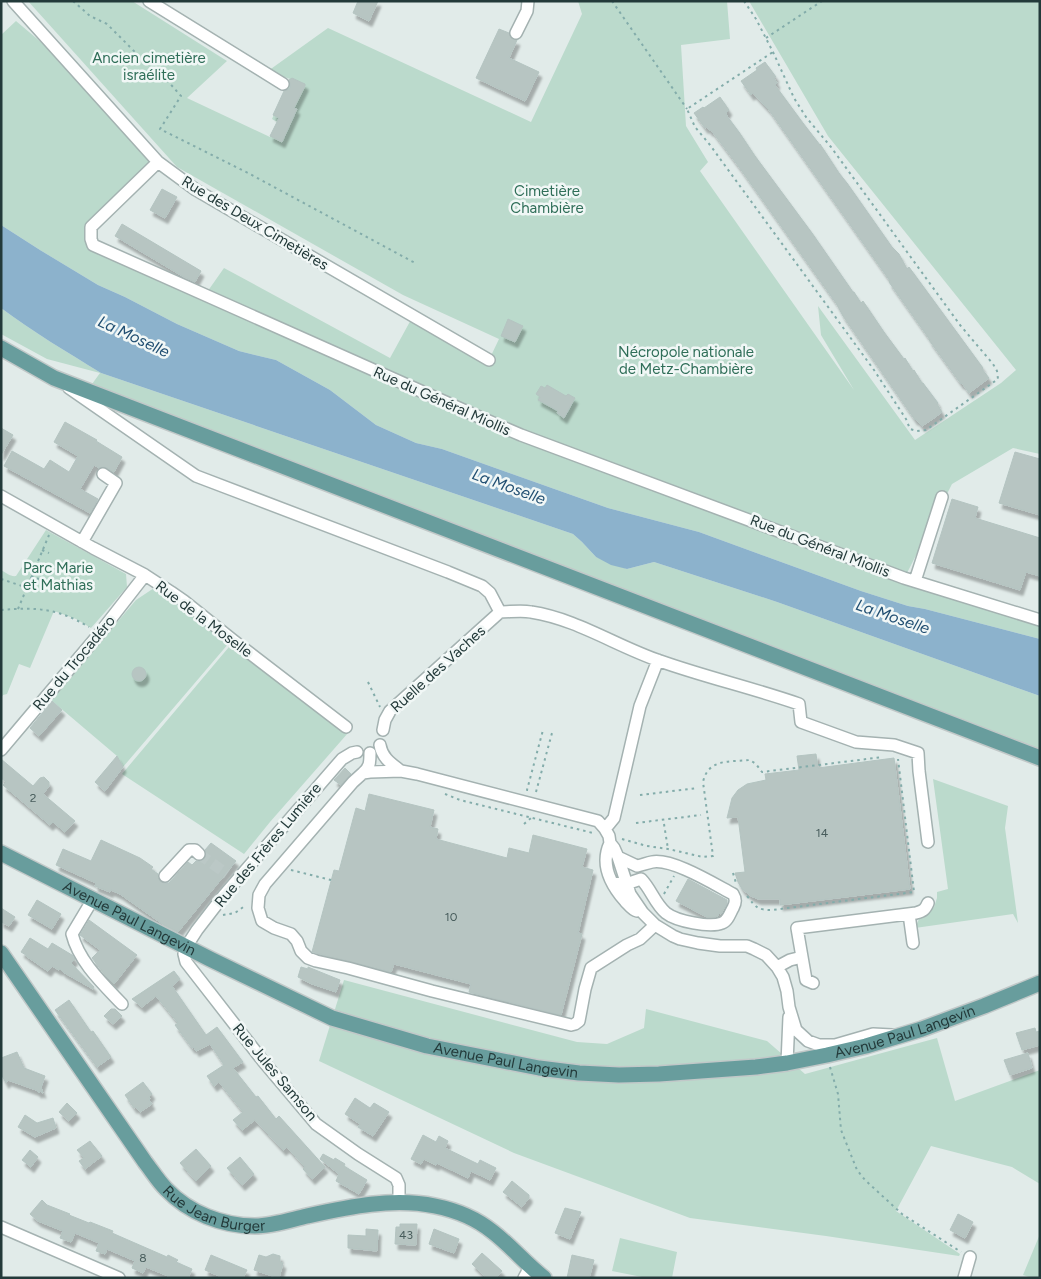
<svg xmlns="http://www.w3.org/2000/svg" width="1041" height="1279" viewBox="0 0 1041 1279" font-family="Figtree,sans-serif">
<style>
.green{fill:#bbdacc}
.water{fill:#8cb2cc}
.building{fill:#b7c5c2;stroke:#b4c4c1;filter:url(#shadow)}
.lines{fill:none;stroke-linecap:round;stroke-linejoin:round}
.minor-tunnel{stroke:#bbc8c6;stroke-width:11;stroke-dasharray:11 5.5;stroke-linecap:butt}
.minor-casing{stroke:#a4b2b1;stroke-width:14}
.major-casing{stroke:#c1c8c8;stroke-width:18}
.path{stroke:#83acaa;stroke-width:2;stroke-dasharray:2.5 4;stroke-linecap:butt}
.minor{stroke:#fff;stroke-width:11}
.major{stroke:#689d9d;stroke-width:15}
.labels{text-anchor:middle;stroke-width:5;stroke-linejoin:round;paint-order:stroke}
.number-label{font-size:12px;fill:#485d5c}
.park-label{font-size:15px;fill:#2f6e58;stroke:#f1f7f6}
.street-label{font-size:15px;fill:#233a3a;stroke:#f1f7f6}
.water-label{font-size:16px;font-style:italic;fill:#214f72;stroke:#f1f7f6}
</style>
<defs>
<filter id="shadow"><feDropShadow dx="3" dy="5.5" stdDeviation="1" flood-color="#0004"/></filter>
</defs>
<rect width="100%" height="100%" fill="#e1ebe9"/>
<!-- green -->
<path class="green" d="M28,1h104l95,60 -40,37 83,39 7,-15 -5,-3 18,-40 -22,-8 60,-43 203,94 51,-108 -4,-13h149l3,38 -49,6 5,81 22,36 -8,9 154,219 -33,-55 -3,-29 97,134 86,-57 15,-13 -188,-234 -79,-135h291v453l-27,-6 -61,36 -47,93 135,45v17l-115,-30 -17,-3 -47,-15 -162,-59 -91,-24 -166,-59 -26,-6 -40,-18 -46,-35 -54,-30 -37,-9 -62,-27 -52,-27 -27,-12 -58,-35 -39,-25v-190l15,-14 64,54 78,87 -58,60 -5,18 110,55 19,-27 166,90 23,-42 76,44 10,-21 -96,-44 -226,-128z
M1,308c32,24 66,44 100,65l472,161 9,8 14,15 31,12 27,-7 123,40 263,94v58l-953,-363 13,-18 -53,-14 -46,-25z
M46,530l80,44 1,13 -36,41 -15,-9 -22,-8 -24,57 -11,-4 -12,30 -4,1 -2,3v-128c5,3 10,7 15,6z
M154,588l23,14 52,41 -106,124 -6,-11 -66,-56 85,-100z
M234,641l114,92 -78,89 -26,32 -122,-80z
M933,779l75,27 -3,22 13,95 -5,-9 -98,14 4,-9 15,-12 3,-9v-6l11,-3z
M344,980l233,62 30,2 37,-16 2,-19 121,32 38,33 132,-36 18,63 85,-31v114l-28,-17 -81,-21 -35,65 64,43 -1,2 -133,-20 -136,-18 -176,-65 -195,-92z
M1040,1234v44h-8l-9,-3z
M620,1238l57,14 -5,26h-25l-35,-7z"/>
<!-- water -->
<path class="water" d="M1,225l39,25 58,35 27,12 52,27 62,27 37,9 54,30 46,35 40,18 26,6 166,59 91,24 162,59 47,15 17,3 115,30v57l-263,-94 -123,-40 -27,7 -16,-4 -15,-8 -14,-15 -9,-8 -472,-161c-34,-21 -68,-41 -100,-65z"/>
<!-- building -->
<path class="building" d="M358,1h20l-9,20 -16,-8z
M499,29l10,4 3,6 5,1 -8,18 30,14 -14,29 -49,-23z
M765,62l11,15 -2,1 3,5 -2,2 28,38 17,22v-1l19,29 8,10 45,64 7,7 8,15 2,-2 74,101 -1,1 7,9 -20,15 -7,-10 -1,1 -32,-44h1l-41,-58 1,-1 -12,-17 -109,-154 -16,-17 -2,2 -10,-14 16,-11 -1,-2z
M292,78l13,6v2l-11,22 3,1 -15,33 -12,-6 9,-18 -6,-3 11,-24 3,-1 3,-2v-4l-1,-4z
M720,97l9,13 -3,3 1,3 12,16 16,24 57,77 41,59h1l7,11 2,-2 21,31 20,27 1,-1 8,13 1,-1 8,13h1l15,20 -1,1 5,8 -8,6 -12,8 -6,-7 -1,1 -72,-104 -7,-13 -97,-136 -28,-37 -1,1 -3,-4 -2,1 -11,-15 9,-6 1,1z
M162,189l15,8 -12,21 -15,-8z
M122,224l79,47 -6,11 -11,-5 -69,-41z
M508,319l15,7 -8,16 -14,-6z
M547,385l19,11 2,-2 7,4 -11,20 -7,-5 1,-2 -20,-11 2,-3 -4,-3 5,-8 4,2z
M65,422l32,18 -1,1 26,16 -8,15 -7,-4 -4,-1 -4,1 -5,-3 -14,24 18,10 -8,14 -86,-47 8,-15 32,18 6,-9 19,12 9,-16 -24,-14z
M1,428l12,7 -12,20z
M1015,452l25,7v56l-41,-12z
M952,499l26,8 -3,11 65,20v38l-14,-4 -6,18 -88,-27z
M132 674a7 7 0 1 1 14 0a7 7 0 1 1-14 0Z
M52,701l10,9 -23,26 -9,-8z
M816,754l2,14 76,-10 16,131 -130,16v-6h-22l-7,-3 -9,-7 -4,-7 -3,-9 10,-1 -7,-55 -11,1 5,-20 6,-8 9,-6 19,-4 -1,-6 34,-4 -2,-14z
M117,756l6,11 -18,24 -10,-9z
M1,759l32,27 7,-8 4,-1 5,5v4l-6,8 32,27 -10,11 -12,-10 -3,3 -47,-40 3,-3 -5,-4z
M345,768l6,6 -10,11 -7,-5z
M369,794l65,16 -4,17 8,2 -2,10 71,19 2,-10 20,5 4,-18 54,14 -5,18 11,3 -15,63 4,1 -21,81 -92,-23 2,-8 -77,-20 -3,8 -79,-20 22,-82 5,1 17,-63 9,3z
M101,840l39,18 13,9 -2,2 7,5v4l2,3 4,2h5l19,-21 4,3 4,-4h4l4,-1 2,-5 -1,-5 6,-7 25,18 -58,71 -14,-7 -44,-31 -9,-4 -1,2 -15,-6 1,-3 -40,-18 7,-16 28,12z
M688,879l39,21v3l-6,11 -2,-1 -1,3 -3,1h-8l-31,-16z
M37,900l24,14 -9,15 -24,-14z
M1,908l14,9 -6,9 -8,-4z
M89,920l48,35 -23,29 -9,-9 -13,-17 8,-8 -20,-15z
M30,938l18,11 4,-6 20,12 3,4 -4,4 23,24 -1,2 -30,-17 -3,-3 -1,1 -7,-4 -4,5 -22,-15v-1l-5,-3z
M301,967l7,2v-2l32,13 -4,12 -24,-8 -14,-7z
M174,971l6,8 -8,7 34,49 11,-8 26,35 -10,6 23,29 2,-1 18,23 3,-3 46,51 -13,12 -9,-10 2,-2 -18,-20 -4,3 -28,-30 -13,10 -9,-10 10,-8 -24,-30 -5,4 -7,-10 17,-11 -14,-21 -14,7 -2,-4 -2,1 -17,-23 3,-2 -22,-27 -14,11 -10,-8z
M69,1000l22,32 2,-1 18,26 -14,10 -42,-57z
M111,1009h4l7,7 -9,8 -9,-8z
M1035,1028l1,4 4,-1v14l-18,5 -6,-17z
M17,1052l7,16 21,8 -4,11 2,6 -3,-2 -1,2 -3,-3 -28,-10 -2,3 -5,-9v-16z
M1028,1053l4,15 -22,7 -6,-15z
M143,1082l9,12 -3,3 1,2 -1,1 3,4 -12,8 -4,-5 -2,1 -9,-13z
M355,1098l15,10 4,-5 15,9 -16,24 -15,-9 2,-3 -15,-10z
M67,1103l10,10 -8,8 -10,-9z
M25,1115l12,8 16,-5 3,10 -21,9 -17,-10z
M423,1135l13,7 3,-6 9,5 -3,7 33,16 2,-4 16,8 -6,12 -19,-9 -3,7 -31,-15 -1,2 -12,-6 -3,5 -10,-5z
M90,1141l12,15 -17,13 -6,-8 5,-3 -7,-8z
M196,1149l15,17 -15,15 -16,-18z
M30,1150l8,7 -7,10 -9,-7z
M323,1154l11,6 1,-2 10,6 -1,2 23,14 -8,14 -23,-13 3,-7 -19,-15z
M240,1157l14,17 -12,11 -15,-17z
M512,1181l17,14v3l-7,9 -19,-15z
M42,1200l5,5 23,9 -1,1 20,8 1,-1 23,9 -1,2 55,24 1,-2 10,5 -2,2 16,7 -4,9h-15l-27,-11 -3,6 -11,-5 3,-7 -28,-12 -2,5 -9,-3 3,-8 -24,-10 -4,9 -11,-4 3,-7 -25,-10 -8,-7z
M565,1208l16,4 -11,27 -15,-6z
M958,1214l15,8 -8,16 -15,-8z
M400,1224h17l-1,21 -21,-1 1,-17h4z
M366,1229l12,1 -1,21 -29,-3v-13l18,1z
M434,1229l25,10 -5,14 -25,-9z
M482,1253l20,18 -6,7h-9l-15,-14z
M273,1254l7,2v6l3,1 -4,15 -25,-8 5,-15 7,2z
M211,1255l36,15 -4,8h-19l-19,-8z
M572,1255l22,5 -5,18h-22z"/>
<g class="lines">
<!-- minor-tunnel -->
<path class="minor-tunnel" d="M199,854l28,20"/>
<defs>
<path id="minor" d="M13,1l145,161 38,28 293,170
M149,1l134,83
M516,33l11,-22 1,-10
M158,162l-67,65v12l2,6 377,168 51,22 383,143 136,42
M69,388l127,88 252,96 34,14 8,7 10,19
M1,496l92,52 52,27 26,17 13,9 50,40 112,86
M82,542l34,-59 -13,-9
M915,581l27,-84
M500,612c10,0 21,-2 31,0 46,7 85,34 129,49 45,16 93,27 139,43l2,18 55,20 38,3 24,8 1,18 9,71
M658,660l-18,46 -26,112 -9,11 4,7 1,7 4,5 4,9 12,37 13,19 12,12 18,11 7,3 18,4 22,3h27l7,3 12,6 11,12 6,10 4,14 2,16 7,23 12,11 11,4h16l38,-11 19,1
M383,730l2,-10 5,-9 110,-99
M380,745c2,13 12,19 21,26
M1,750l98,-116 46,-59
M357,752l-5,1 -10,6 -118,136 -27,35 -11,17 -2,7 2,8 77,99 53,63 42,30 38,24 3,7v17
M363,773c7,-6 7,-11 7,-20
M605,829l-7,-8 -181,-47 -16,-3 -31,1 -7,1 -10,9 -88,102 -6,11 -1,13 4,13 12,7 17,6 6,7 4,10 7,7 8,3 32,7 84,23 139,34 4,-1 4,-3 6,-32 6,-21 36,-23 13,-6 15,-14
M610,843c-10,21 1,42 15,58 4,4 7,9 12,10
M165,876l24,-26h6l4,4
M613,884l19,-2 9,-3c10,10 14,25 25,34 10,8 44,15 56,10 6,-2 8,-10 11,-15 3,-6 3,-9 0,-14 -19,-10 -61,-36 -81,-32 -5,1 -10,3 -15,4l-19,-9
M93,899l-21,35c7,28 31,50 50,70
M909,914l4,29
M802,957l4,23 7,3
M777,967l13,-7 12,-3 -5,-29 119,-15c7,-2 9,-3 12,-10
M787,1063l2,-46
M1,1227l118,51
M524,1278l6,-11
M964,1278l6,-21"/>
<g id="major">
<path d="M1,348l53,30 986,380"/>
<path id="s1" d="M1,853l209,106 122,59 95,28 112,22 40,5 40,2 40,-1 97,-7 31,-4 40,-8 39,-9 56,-17 62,-23 56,-23"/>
<path id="s2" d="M1,953l144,209c7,9 13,19 21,27 23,24 56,37 89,37 17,0 35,-6 52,-10 41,-9 86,-19 128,-10 20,4 42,13 58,26 18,14 33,32 51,46"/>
</g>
</defs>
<!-- minor casing -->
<use href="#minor" class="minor-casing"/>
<!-- major casing -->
<use href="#major" class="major-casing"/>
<!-- path -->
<path class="path" d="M73,1l17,15 17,8 34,34 25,21 15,17 -21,33 88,44 169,91
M612,1l75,108
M744,1l12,18 17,33 21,46 12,19 25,30 129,178 33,39 4,7 1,8 -72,51 -9,1 -7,-2 -4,-10 -32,-49 -164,-225 -15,-18 -8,-18 86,-57
M766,38l56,-37
M42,550l7,3
M31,576l8,3
M1,579l33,11
M18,609l31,-74
M1,610c36,-3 56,-2 88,17
M368,682l12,25
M528,790h-1l16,-60
M536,792l16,-59
M445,794l15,6 133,33
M640,795l58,-7
M636,823l65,-8
M524,824l7,-6
M664,824l4,25
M622,839l25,7 21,3 35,8 10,-1 -10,-74c5,-24 28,-20 47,-22l6,4 6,8 121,-15
M291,870l40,10
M733,873l3,10
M664,894l10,-18
M747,896c9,11 10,14 25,14l142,-18 -16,-133
M223,915l12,-2 11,-8
M830,1067l8,27 3,36 16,40 8,10 37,34 59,38"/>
<!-- minor -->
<use href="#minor" class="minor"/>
<!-- major -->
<use href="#major" class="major"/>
</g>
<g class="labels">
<!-- number labels -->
<g class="number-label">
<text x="33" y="802">2</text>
<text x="822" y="837">14</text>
<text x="451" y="921">10</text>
<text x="406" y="1239">43</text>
<text x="143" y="1262">8</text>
</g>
<!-- park labels -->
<g class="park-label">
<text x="149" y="63">Ancien cimetière<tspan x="149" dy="17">israélite</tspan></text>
<text x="547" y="196">Cimetière<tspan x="547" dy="17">Chambière</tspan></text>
<text x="686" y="357">Nécropole nationale<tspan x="686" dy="17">de Metz-Chambière</tspan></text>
<text x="58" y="573">Parc Marie<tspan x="58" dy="17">et Mathias</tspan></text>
</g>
<!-- street labels -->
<g class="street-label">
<text transform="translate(255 223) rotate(31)" y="5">Rue des Deux Cimetières</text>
<text transform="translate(442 401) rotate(24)" y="5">Rue du Général Miollis</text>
<text transform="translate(820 546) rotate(21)" y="5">Rue du Général Miollis</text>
<text transform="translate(204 619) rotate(37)" y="5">Rue de la Moselle</text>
<text transform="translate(74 663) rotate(-50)" y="5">Rue du Trocadéro</text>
<text transform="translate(438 669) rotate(-42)" y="5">Ruelle des Vaches</text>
<text transform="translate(268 845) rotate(-50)" y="5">Rue des Frères Lumière</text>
<text dy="5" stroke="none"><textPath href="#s1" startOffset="144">Avenue Paul Langevin</textPath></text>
<text dy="5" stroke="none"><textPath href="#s1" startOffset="954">Avenue Paul Langevin</textPath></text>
<text dy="5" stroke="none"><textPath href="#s1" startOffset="549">Avenue Paul Langevin</textPath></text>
<text transform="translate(275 1072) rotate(50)" y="5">Rue Jules Samson</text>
<text dy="5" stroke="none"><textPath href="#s2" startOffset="342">Rue Jean Burger</textPath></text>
</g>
<!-- water labels -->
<g class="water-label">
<text transform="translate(134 336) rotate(25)" y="6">La Moselle</text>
<text transform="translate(509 486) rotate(20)" y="6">La Moselle</text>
<text transform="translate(893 616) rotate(19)" y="6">La Moselle</text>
</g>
</g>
<!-- border -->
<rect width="1041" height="1279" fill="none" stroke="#233a3a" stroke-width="5"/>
</svg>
